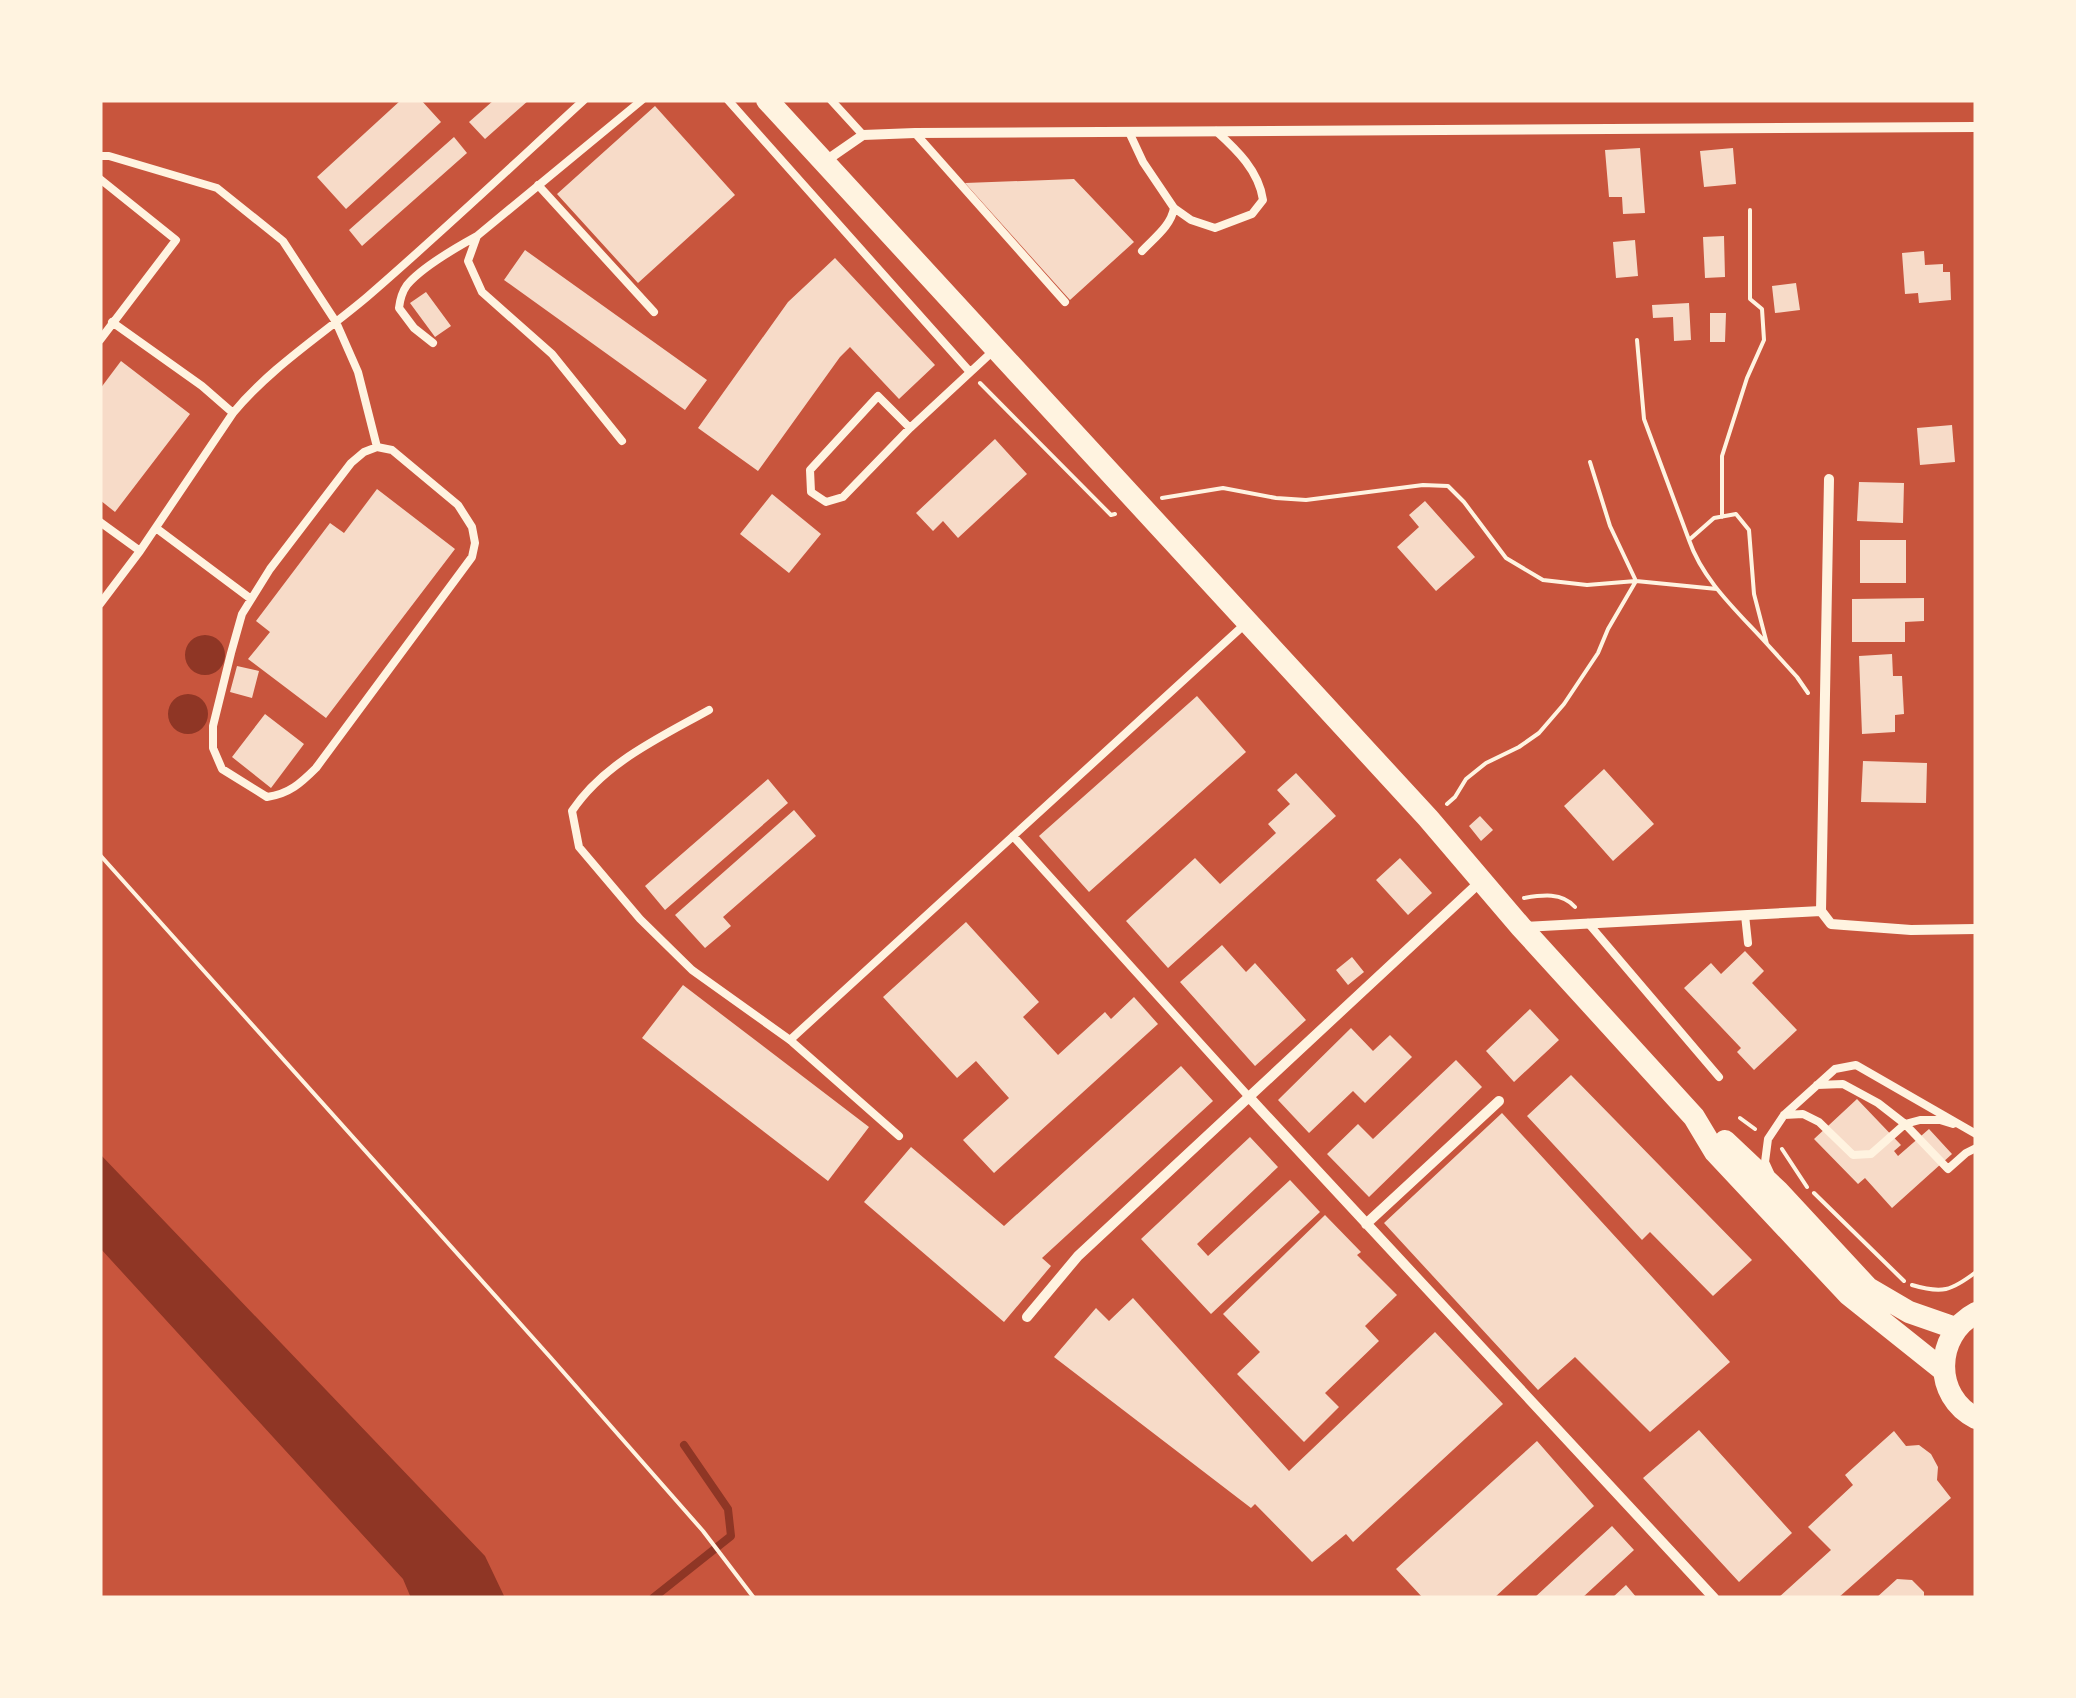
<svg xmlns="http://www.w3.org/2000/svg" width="2076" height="1698" viewBox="0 0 2076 1698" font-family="Signika,sans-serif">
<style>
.water{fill:#8f3625}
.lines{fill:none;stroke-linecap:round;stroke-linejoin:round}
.stream{stroke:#8f3625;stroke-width:8}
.building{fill:#f7dbc8}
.path{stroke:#fff3e0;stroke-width:4}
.service{stroke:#fff3e0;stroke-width:8}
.minor{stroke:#fff3e0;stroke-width:10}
.primary{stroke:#fff3e0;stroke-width:22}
</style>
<rect width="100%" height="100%" fill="#c8553d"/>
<!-- water -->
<path class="water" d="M185 655a20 20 0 1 1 40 0a20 20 0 1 1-40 0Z
M168 714a20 20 0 1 1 40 0a20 20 0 1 1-40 0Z
M100,1154l385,402 20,42h-94l-8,-19 -303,-331z"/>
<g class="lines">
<!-- stream -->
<path class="stream" d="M653,1598l78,-62 -3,-27 -44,-64"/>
</g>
<!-- building -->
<path class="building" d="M401,100h20l20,22 -95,87 -29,-32z
M494,100h35l-44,39 -16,-17z
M655,106l80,89 -97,88 -81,-89z
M454,137l13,16 -105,93 -13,-16z
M1640,148l5,65 -22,1 -1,-17h-13l-4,-47z
M1733,148l3,36 -32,3 -4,-36z
M1074,179l60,63 -64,58 -105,-117z
M1724,236l1,41 -20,1 -2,-41z
M1635,240l3,36 -22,2 -3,-36z
M525,250l182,130 -22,30 -181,-130z
M1924,251l1,14 18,-1v8h7l1,28 -32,3 -1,-10 -13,1 -3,-41z
M835,258l100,107 -36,34 -49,-52 -10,10 -82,114 -60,-43 90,-126z
M1796,283l4,27 -25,3 -3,-27z
M426,292l25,34 -16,11 -25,-34z
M1689,303l2,37 -17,1 -1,-24 -20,1 -1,-13z
M1710,313h16l-1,29h-15z
M121,361l69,53 -75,98 -15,-12v-111z
M1952,425l3,37 -35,3 -3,-37z
M995,439l32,35 -69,64 -15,-17 -10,10 -17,-18z
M1859,482l45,1 -1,40 -46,-2z
M377,489l78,60 -129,169 -78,-59 22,-27 -14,-11 74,-98 14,10z
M772,494l49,40 -32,39 -49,-39z
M1425,501l50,56 -39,34 -39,-44 22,-20 -10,-12z
M1860,540h46v43h-46z
M1924,598v23l-19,1v20h-53v-43z
M1892,654l1,22h9l2,38 -9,1v17l-33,2 -3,-78z
M237,666l22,5 -7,27 -22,-6z
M1197,696l49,56 -157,140 -50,-56z
M265,714l39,30 -33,44 -39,-31z
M1863,761l64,2 -1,40 -65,-1z
M1604,769l50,55 -41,37 -49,-55z
M1296,773l40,43 -168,152 -42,-47 69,-63 25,26 56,-51 -8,-9 22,-20 -13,-14z
M768,779l20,24 -123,107 -20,-24z
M794,810l22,26 -93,81 8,9 -26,22 -30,-33z
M1480,816l13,14 -12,11 -12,-15z
M1400,858l32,35 -24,22 -32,-35z
M966,922l73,80 -16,15 35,38 47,-43 6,7 23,-22 24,27 -164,149 -31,-33 46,-42 -33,-37 -19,17 -74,-81z
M1222,945l24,27 9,-9 51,57 -51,46 -75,-84z
M1745,951l19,20 -12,12 45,47 -43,40 -17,-18 4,-4 -57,-60 27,-25 10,11z
M1352,957l12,15 -16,13 -12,-15z
M683,985l186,142 -41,54 -186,-143z
M1530,1009l29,31 -45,42 -28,-31z
M1351,1028l22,23 17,-16 22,22 -47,46 -12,-12 -44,42 -31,-33z
M1456,1060l26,27 -113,110 -42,-43 31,-30 15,15z
M1181,1066l32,35 -171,157 9,8 -47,56 -140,-120 47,-55 93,79z
M1571,1075l181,185 -39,36 -63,-64 -8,8 -115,-124z
M1857,1099l44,46 -7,6 4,5 31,-27 23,25 -60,54 -27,-30 -7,6 -44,-45z
M1502,1113l228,249 -80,70 -75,-75 -37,33 -154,-167z
M1250,1137l28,30 -81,77 11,12 82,-76 30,32 -109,102 -70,-75z
M1325,1215l36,37 -4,3 40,40 -32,31 14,15 -54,52 14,14 -35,35 -67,-68 23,-22 -37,-38z
M1133,1298l156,173 146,-139 68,72 -150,138 -7,-8 -34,28 -57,-58 -4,4 -197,-151 42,-49 13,13z
M1699,1430l93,103 -53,49 -96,-104z
M1894,1431l12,15 13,-1 12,9 7,13 -1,13 14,18 -113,100h-60l53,-48 -23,-23 45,-42 -8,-10z
M1537,1441l57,65 -100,92h-71l-27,-29z
M1612,1526l22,24 -52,48h-48z
M1897,1579l15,1 12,12v6h-48z
M1626,1585l11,13h-25z"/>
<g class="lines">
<!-- path -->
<path class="path" d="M1637,340l7,79 45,121
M980,383l131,132 4,-1
M1162,498l61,-10 53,10 30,2 117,-15 25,1 16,16 42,56 37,22 44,5 49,-4 81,8
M1722,517v-61l25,-78 17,-38 -2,-31 -12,-10v-89
M1767,644c-29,-32 -64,-63 -78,-104l25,-22 22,-4 13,16 5,64 13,50 30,33 11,16
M1447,804l8,-7 11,-18 20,-16 33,-16 20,-14 25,-29 34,-51 10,-24 28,-48 -26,-55 -20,-64
M100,855l451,503 152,173 51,67
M1524,898c18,-3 38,-6 51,9
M1740,1118l15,11
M1782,1149l25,38
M1814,1193l90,88
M1912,1285c30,9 39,6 64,-13"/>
<!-- service -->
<path class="service" d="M728,100l242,272
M831,100l32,35
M1129,132l14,30 31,46c-3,18 -20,30 -32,43
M915,133l150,169
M100,156h9l108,32 66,53 53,81 22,50 19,75
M100,179l76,61 -76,100
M538,185l116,127
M1174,208l17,12 24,8 37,-14 11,-14c-4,-29 -26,-50 -47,-69
M433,343l-19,-15 -15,-20c1,-9 3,-16 8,-23 15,-18 50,-38 70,-49
M233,413c38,-46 89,-78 134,-116 74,-64 145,-131 217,-197
M910,428l-32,-32 -68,74 1,22 15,10 17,-5 67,-69 82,-76
M622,441l-70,-87 -70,-62 -14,-31 9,-25 165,-136
M377,447l15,3 66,55 14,22 3,16 -3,14 -156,211c-15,15 -27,26 -49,29l-45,-28 -9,-21v-22l18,-73 11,-39 28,-45 81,-106 13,-11z
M100,522l40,29
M156,528l95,71
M100,604l40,-53 93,-138 -31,-27 -90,-64
M709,710c-50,28 -105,53 -137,101l7,36 61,72 52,51 98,70 109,96
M1013,836l236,261
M1745,915l3,28
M1588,923l131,154
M790,1040l454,-415
M1817,1085l26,-1 35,19 27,21 43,45 18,-16 10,-5
M1784,1115l19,-1 16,8 34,33 18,-1 34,-30 15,-4h20l13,4
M1770,1173l-5,-11 3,-23 16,-24 51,-46 21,-4 120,69"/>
<!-- minor -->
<path class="minor" d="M824,162l39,-27 52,-2 1061,-6
M1821,911l8,-432
M1821,911l10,13 80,6 65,-1
M1522,927l299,-16
M1249,1097l465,501
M1366,1224l133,-123
M1027,1317l51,-61 402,-374"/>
<!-- primary -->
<path class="primary" d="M767,100l661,718 93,109 173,190 21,35 134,143 94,75
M1725,1141l53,50 90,97 41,24 46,16
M1976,1313c-42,22 -43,84 0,105"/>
</g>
<!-- border -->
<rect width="2076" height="1698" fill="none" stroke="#fff3e0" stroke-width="205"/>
</svg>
